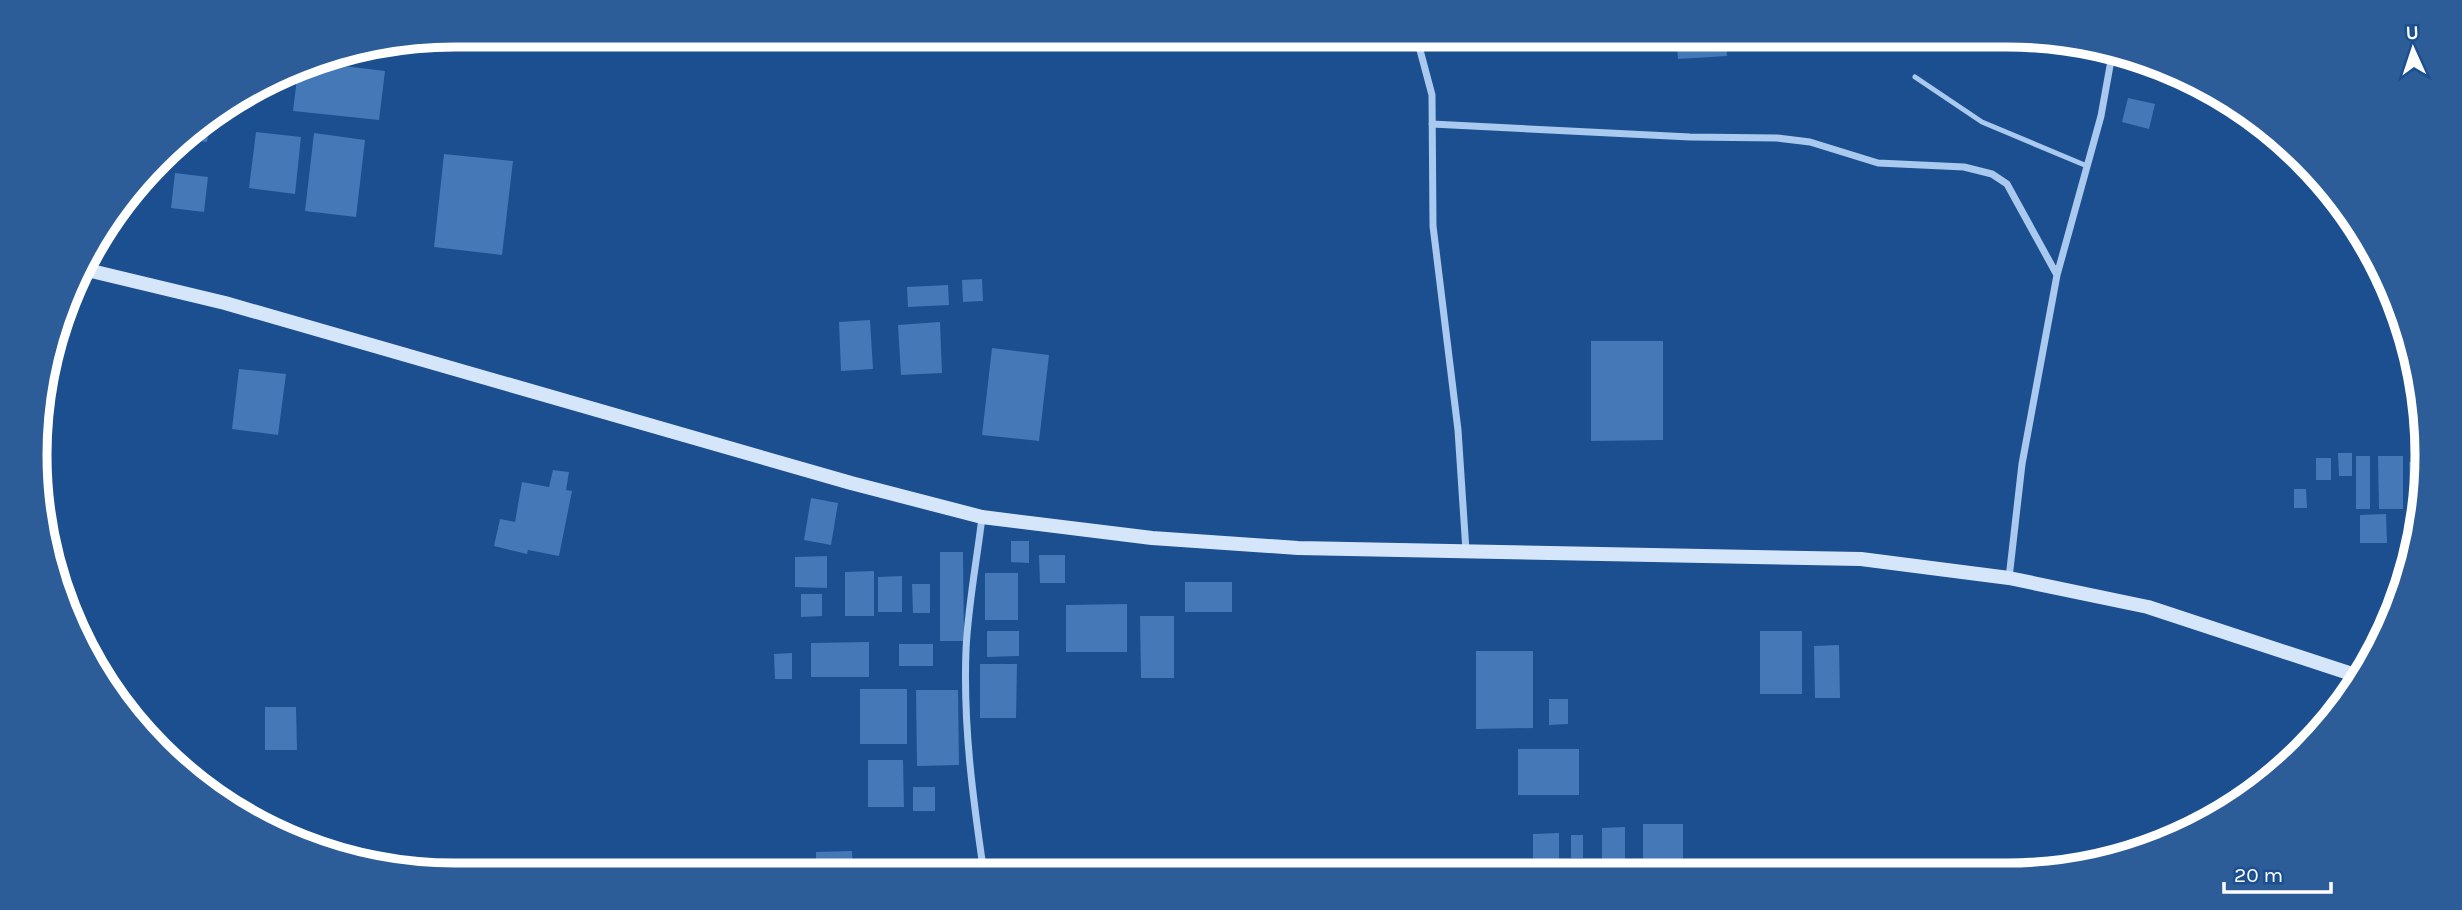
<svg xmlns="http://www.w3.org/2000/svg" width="2462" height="910" viewBox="0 0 2462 910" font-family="Karla,sans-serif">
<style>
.building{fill:#4478b7}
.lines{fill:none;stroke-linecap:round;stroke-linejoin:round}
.lane{stroke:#a9c9ee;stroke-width:5}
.street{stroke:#a9c9ee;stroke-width:7}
.secondary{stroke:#d6e6fa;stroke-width:14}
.rim{fill:none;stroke:#fff;stroke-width:9}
</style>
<rect width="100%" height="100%" fill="#1b4f8f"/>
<!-- building -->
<path class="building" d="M1602,35h28l1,13 -28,2z
M1676,35h50l1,21 -49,3z
M311,62l74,9 -6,49 -86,-9 5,-41z
M2128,98l27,6 -6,25 -27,-7z
M210,121l-3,21 -29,-3z
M256,132l45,5 -6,57 -46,-6z
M314,133l51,7 -9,77 -51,-6z
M444,154l69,7 -11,94 -68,-8z
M175,173l33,4 -4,35 -33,-4z
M982,279l1,22 -20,1 -1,-22z
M948,285l1,20 -41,2 -1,-20z
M870,320l3,49 -32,2 -2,-49z
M940,322l2,51 -41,2 -3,-50z
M1591,341h72v99l-72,1z
M992,348l57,7 -10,86 -57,-6z
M239,369l47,5 -8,61 -46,-6z
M2338,453h14v23h-13z
M2356,456h14v53h-14z
M2378,456h25v53h-24z
M2316,458h15v22h-15z
M2409,462h10l-3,45 -6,1z
M553,470l16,2 -3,18 6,1 -13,65 -31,-6 -1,4 -33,-8 6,-27 15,3 7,-40 27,5z
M2294,489h12l1,19h-13z
M811,498l27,5 -7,42 -27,-5z
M2386,514l1,29h-27v-28z
M1011,541h18v22l-18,-1z
M940,552h23l1,89h-24z
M1039,555h26v28h-25z
M827,556v32l-32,-1v-30z
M874,571v45h-29v-44z
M985,573h33v47h-33z
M902,576v36h-24v-35z
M1185,582h47v30h-47z
M912,584h18v29h-17z
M801,594h21v22l-21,1z
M1127,604v48h-61v-47z
M1140,616h34v62h-33z
M987,631h32v25l-32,1z
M1760,631h42v63h-42z
M869,642v35h-58v-34z
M899,644h34v22h-34z
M1839,645l1,53h-25l-1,-52z
M1476,651h57v77l-57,1z
M792,653v26h-17l-1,-25z
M980,664h37l-1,54h-36z
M860,689h47v55h-47z
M916,690h42l1,75 -42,1z
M1549,699h19v25l-19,1z
M265,707h31l1,43h-32z
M1518,749h61v46h-61z
M868,760h35l1,47h-36z
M913,787h22v24h-22z
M1643,824h40v48h-40z
M1625,827v36h-23v-35z
M1559,833v29l-26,1v-29z
M1571,835h12v23h-12z
M852,851l1,23h-37v-22z"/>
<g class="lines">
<!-- lane -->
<path class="lane" d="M1915,77l67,45 105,44"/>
<!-- street -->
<path class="street" d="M1416,35l16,60 1,131 25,204 8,121
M1432,124l258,13 87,1 33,4 68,21 86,4 28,7 15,10 50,91
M982,517c-5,43 -14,88 -16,133 -3,75 7,149 18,224
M2009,578l13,-114 35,-189 44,-159 12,-67"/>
<!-- secondary -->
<path class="secondary" d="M83,269l142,34 626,180 131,34 170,21 146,10 563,11 148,19 139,29 213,70"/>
</g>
<!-- crop -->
<path d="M0 0H2462V910H0ZM455 47H2007A408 408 0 0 1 2415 455V455A408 408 0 0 1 2007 863H455A408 408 0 0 1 47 455V455A408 408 0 0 1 455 47Z" fill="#2d5d98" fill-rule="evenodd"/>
<path class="rim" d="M455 47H2007A408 408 0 0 1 2415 455V455A408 408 0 0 1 2007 863H455A408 408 0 0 1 47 455V455A408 408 0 0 1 455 47Z"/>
<!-- north arrow -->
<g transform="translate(2413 49) rotate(357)" stroke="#1b4f8f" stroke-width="5" paint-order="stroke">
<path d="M0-5L12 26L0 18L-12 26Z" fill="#ffffff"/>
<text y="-10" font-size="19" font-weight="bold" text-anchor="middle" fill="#ffffff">U</text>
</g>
<!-- scale -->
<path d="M2224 882v10h107v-10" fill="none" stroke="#ffffff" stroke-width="3.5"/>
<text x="2234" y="882" font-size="21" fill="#ffffff" stroke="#1b4f8f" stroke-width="5" paint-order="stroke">20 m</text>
</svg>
